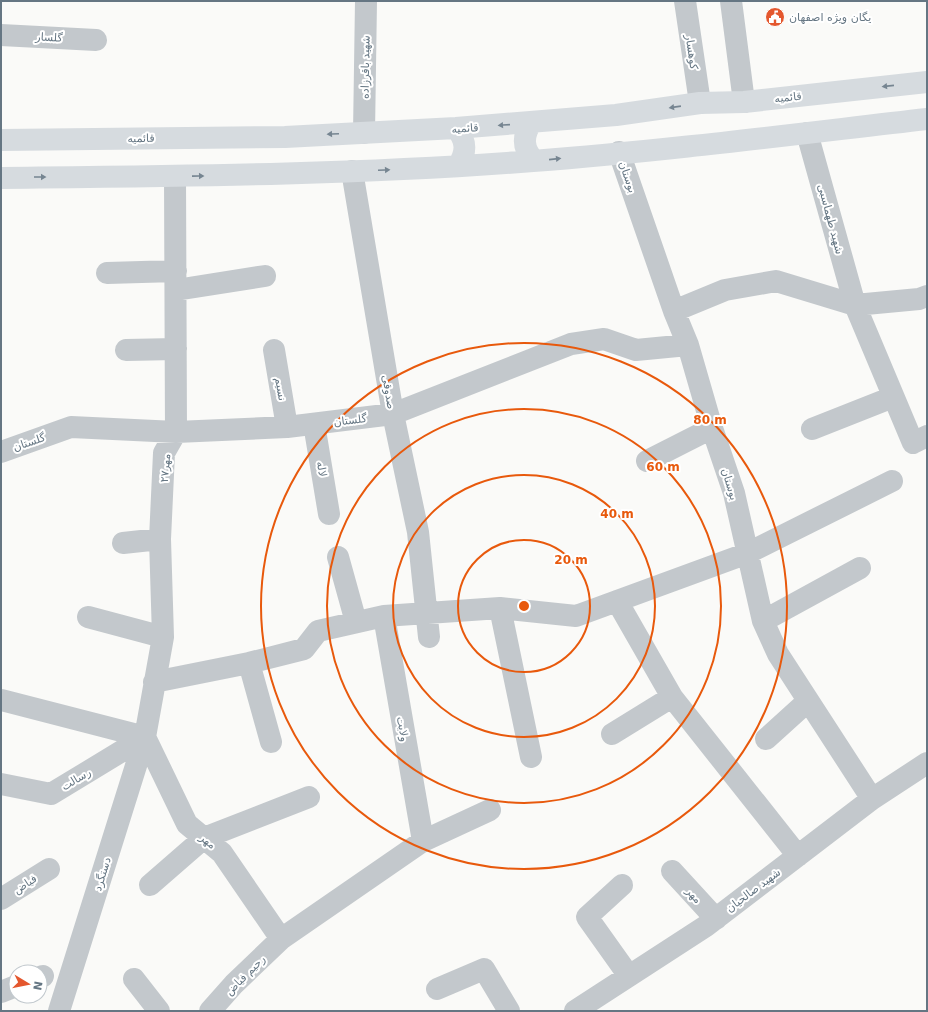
<svg xmlns="http://www.w3.org/2000/svg" width="928" height="1012" viewBox="0 0 928 1012" font-family="'DejaVu Sans','Noto Sans Arabic',sans-serif">
<style>
.lines{fill:none;stroke-linecap:round;stroke-linejoin:round}
.minor{stroke:#c3c8cc;stroke-width:22}
.major{stroke:#d6dbdf;stroke-width:22}
.oneway{fill:#768591}
.ring{fill:none;stroke:#e8590c;stroke-width:2}
.labels{text-anchor:middle;stroke-width:4;stroke-linejoin:round;paint-order:stroke}
.poi-label{font-size:11px;fill:#657683;stroke:#fff;text-anchor:start}
.street-label{font-size:11px;fill:#657683;stroke:#fff}
.centre{fill:#e8590c;stroke:#fff;stroke-width:2}
.ring-label{font-size:12px;text-anchor:middle;font-weight:bold;fill:#e8590c;stroke:#fff;stroke-width:4;stroke-linejoin:round;paint-order:stroke}
</style>
<rect width="100%" height="100%" fill="#fafaf8"/>
<g class="lines">
<!-- minor -->
<path class="minor" d="M685,1l15,102
M731,1l13,101
M1,35l95,5
M364,133l2,-132
M807,133l48,172 58,138 14,-7
M619,152l55,159 14,34 24,83 22,65 29,128 15,33 94,145
M352,171l41,243 25,118 11,105
M107,273l69,-2
M176,290l89,-14
M674,311l51,-21 51,-9 79,24 64,-6 8,-3
M126,350l50,-1
M274,350l13,77
M314,424l15,90
M812,429l81,-32
M1,452l70,-25 105,5 111,-5 106,-13 178,-70 33,-5 32,11 52,-5
M647,461l65,-33
M123,543l37,-4
M338,557l18,65
M617,601l55,96 126,159
M500,608l31,149
M384,616l39,225
M88,617l75,20
M763,621l97,-53
M249,663l22,79
M154,682l95,-19 55,-14 14,-18 66,-15 116,-8 76,8 172,-63 144,-72
M1,700l144,37
M612,734l60,-37
M145,737l42,87 35,29 59,86
M766,739l42,-38
M1,784l50,10 94,-57
M672,871l44,48
M150,885l54,-47 105,-41
M622,885l-35,32 42,59
M1,899l48,-30
M40,977l3,-1
M134,979l25,32
M437,989l47,-20 25,42
M1,992l15,-6
M59,1011l86,-274 18,-100 -3,-98 4,-86 12,-21 -1,-256
M210,1011l24,-27 47,-45 142,-98 67,-31
M575,1011l131,-85 166,-127 55,-36"/>
<!-- major -->
<path class="major" d="M531,123c-9,14 -8,26 3,38
M456,128c11,13 11,24 2,38
M1,140l284,-3 171,-9 160,-13 84,-12 44,-1 183,-20
M1,178c177,-2 355,-3 532,-17 131,-10 263,-27 394,-42"/>
</g>
<!-- one-way arrows -->
<defs><path id="oneway-solid" d="M-6-.8H1V-3.2L6.5 0L1 3.2V.8H-6Z"/></defs>
<g class="oneway">
<use href="#oneway-solid" transform="translate(888 86) rotate(174)"/>
<use href="#oneway-solid" transform="translate(675 107) rotate(172)"/>
<use href="#oneway-solid" transform="translate(504 125) rotate(176)"/>
<use href="#oneway-solid" transform="translate(333 134) rotate(177)"/>
<use href="#oneway-solid" transform="translate(555 159) rotate(-6)"/>
<use href="#oneway-solid" transform="translate(384 170) rotate(-3)"/>
<use href="#oneway-solid" transform="translate(198 176) rotate(-1)"/>
<use href="#oneway-solid" transform="translate(40 177)"/>
</g>
<!-- distance rings -->
<g class="ring">
<circle cx="524" cy="606" r="66"/>
<circle cx="524" cy="606" r="131"/>
<circle cx="524" cy="606" r="197"/>
<circle cx="524" cy="606" r="263"/>
</g>
<!-- icons -->
<defs>
<symbol id="civic-disc" viewBox="-11 -11 22 22"><circle r="9.5" fill="#e4572e" stroke="#fff"/><path d="M-.6-6.5H3V-4.5H.6V-3L4-1V1h2V6H-6V1h2V-1L-.6-3ZM-1.2 2.5V6h2.4V2.5Z" fill="#fff"/></symbol>
</defs>
<g fill-rule="evenodd">
<use href="#civic-disc" x="764" y="6" width="22" height="22"/>
</g>
<g class="labels">
<!-- poi labels -->
<g class="poi-label">
<text x="789" y="21">یگان ویژه اصفهان</text>
</g>
<!-- street labels -->
<g class="street-label">
<text transform="translate(49 37) rotate(3)" y="4">گلسار</text>
<text transform="translate(692 52) rotate(82)" y="4">کوهسار</text>
<text transform="translate(365 67) rotate(-89)" y="4">شهید باقرزاده</text>
<text transform="translate(788 97) rotate(-6)" y="4">قائمیه</text>
<text transform="translate(465 128) rotate(-4)" y="4">قائمیه</text>
<text transform="translate(141 138) rotate(-1)" y="4">قائمیه</text>
<text transform="translate(628 177) rotate(71)" y="4">بوستان</text>
<text transform="translate(831 219) rotate(75)" y="4">شهید طهماسبی</text>
<text transform="translate(281 389) rotate(80)" y="4">نسیم</text>
<text transform="translate(389 392) rotate(81)" y="4">صدوقی</text>
<text transform="translate(350 420) rotate(-7)" y="4">گلستان</text>
<text transform="translate(29 442) rotate(-19)" y="4">گلستان</text>
<text transform="translate(165 468) rotate(-85)" y="4">مهر۲۷</text>
<text transform="translate(322 469) rotate(80)" y="4">لاله</text>
<text transform="translate(730 484) rotate(73)" y="4">بوستان</text>
<text transform="translate(403 729) rotate(80)" y="4">ولایت</text>
<text transform="translate(76 779) rotate(-31)" y="4">رسالت</text>
<text transform="translate(208 841) rotate(39)" y="4">مهر</text>
<text transform="translate(102 874) rotate(-73)" y="4">دستگرد</text>
<text transform="translate(25 884) rotate(-33)" y="4">فیاض</text>
<text transform="translate(753 890) rotate(-37)" y="4">شهید صالحیان</text>
<text transform="translate(694 895) rotate(47)" y="4">مهر</text>
<text transform="translate(245 975) rotate(-45)" y="4">رحیم فیاض</text>
</g>
</g>
<circle cx="524" cy="606" r="6" class="centre"/>
<g class="ring-label">
<text x="710" y="424">80 m</text>
<text x="663" y="471">60 m</text>
<text x="617" y="518">40 m</text>
<text x="571" y="564">20 m</text>
</g>
<!-- border -->
<rect width="928" height="1012" fill="none" stroke="#657683" stroke-width="4"/>
<!-- north arrow -->
<g transform="translate(28 984) rotate(100)"><circle r="19" fill="#ffffff" stroke="#c1c8cd"/>
<path d="M0-3L7 15L0 10L-7 15Z" fill="#e4572e"/>
<text y="-6" font-size="11" font-weight="bold" text-anchor="middle" fill="#657683">N</text>
</g>
</svg>
